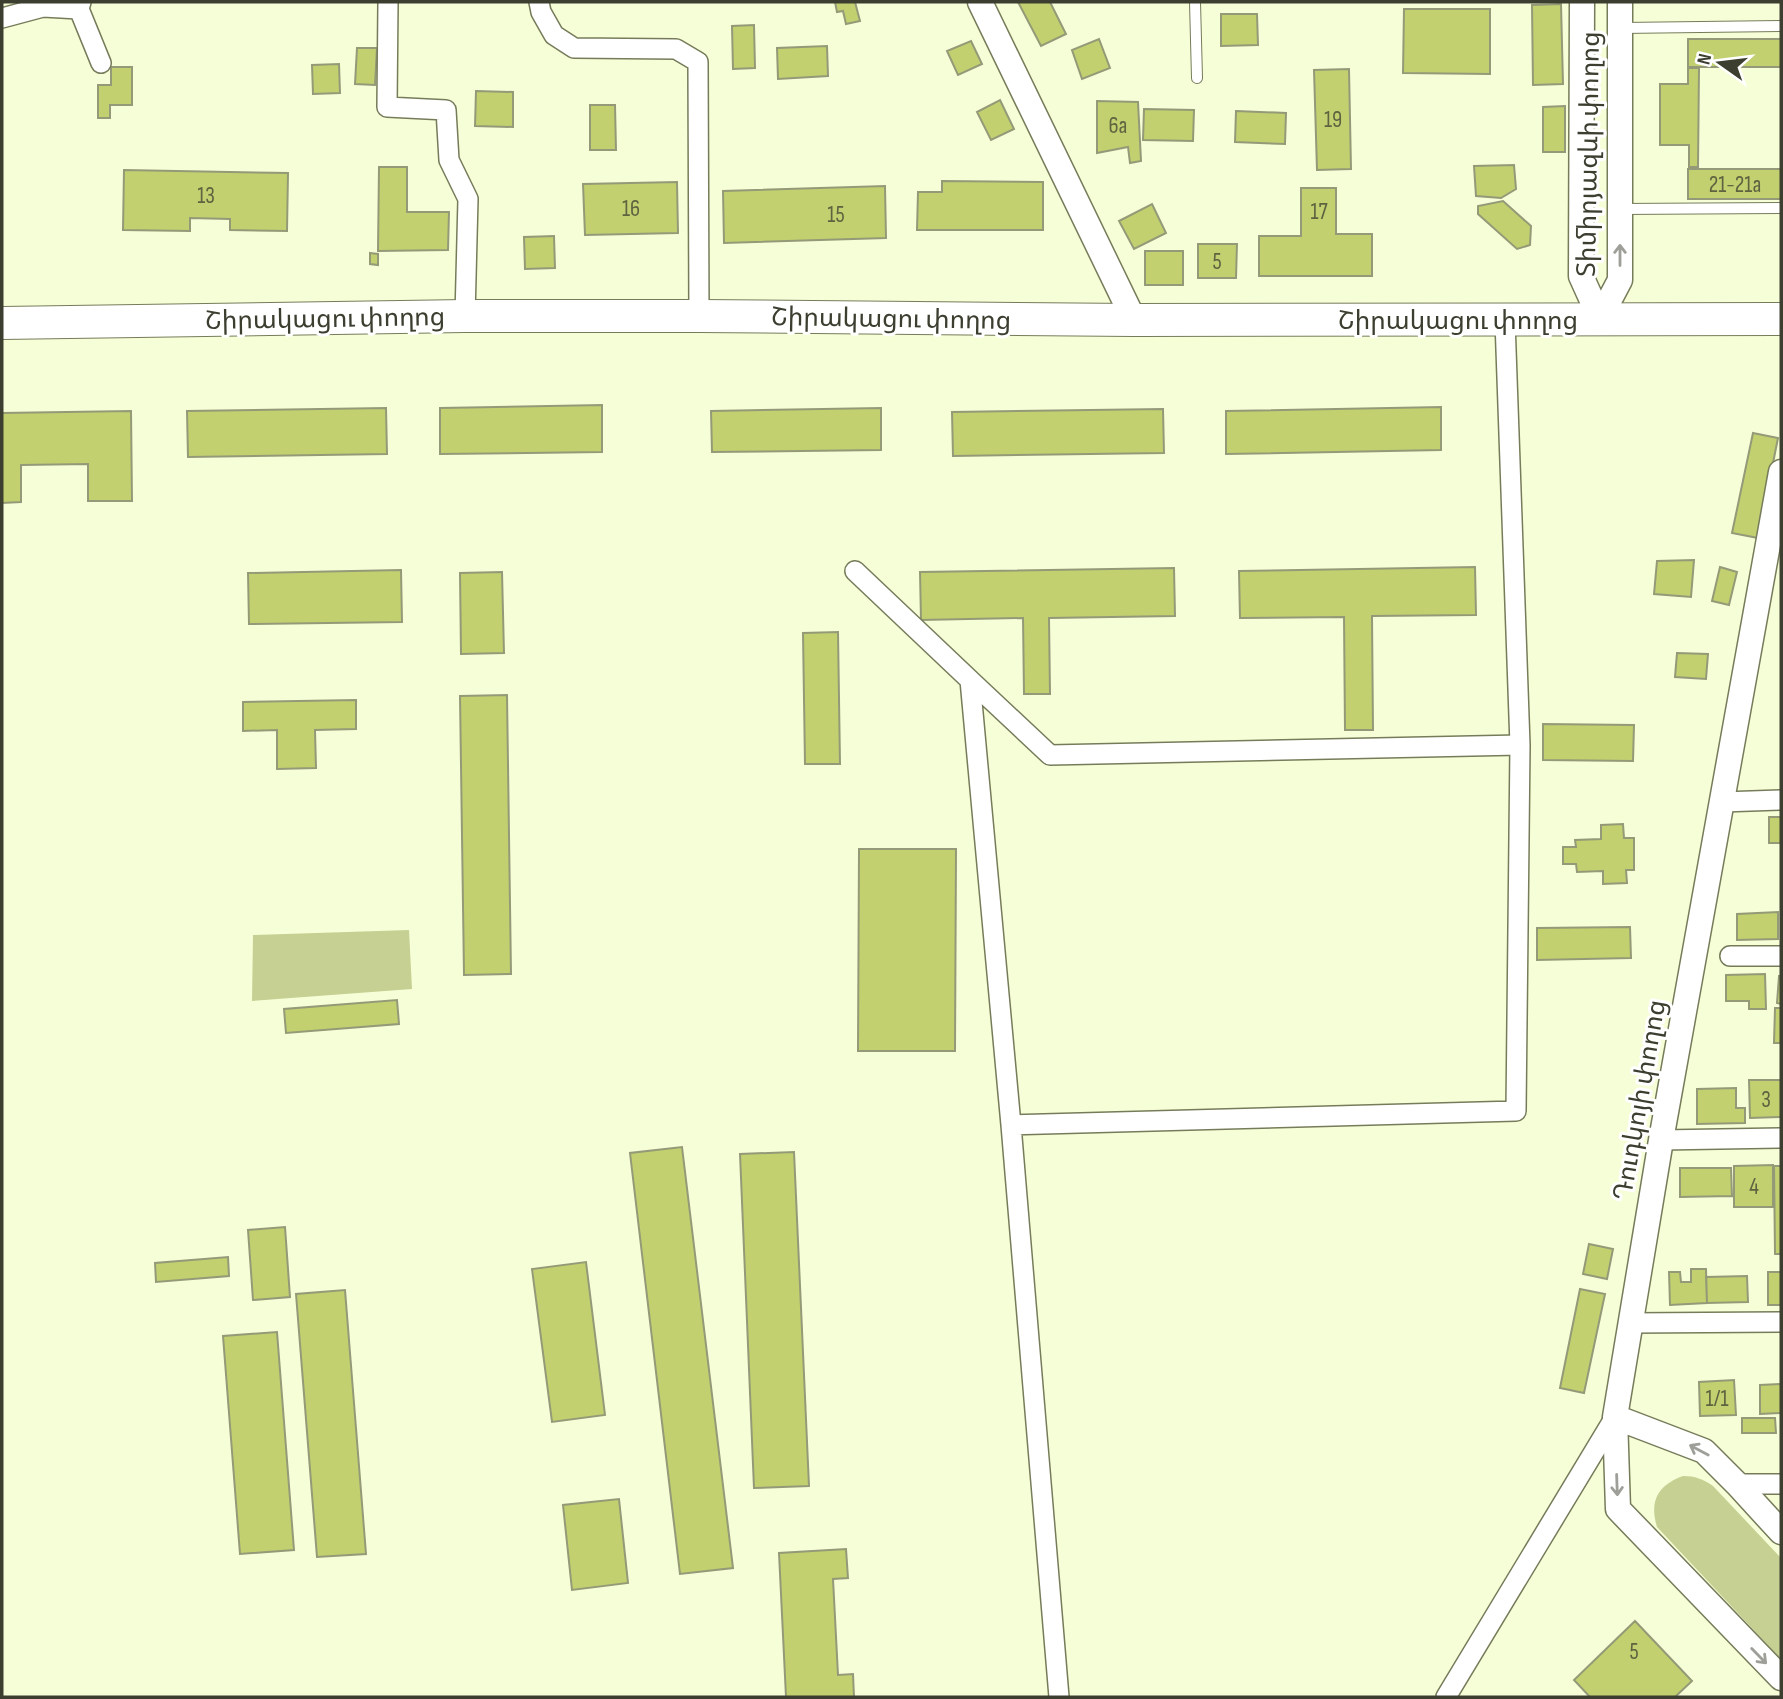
<svg xmlns="http://www.w3.org/2000/svg" width="1783" height="1699" viewBox="0 0 1783 1699" font-family="'Sofia Sans Condensed','Noto Sans Armenian',sans-serif">
<style>
.green{fill:#c5d092}
.building{fill:#c2d070;stroke:#949a77;stroke-width:2}
.lines{fill:none;stroke-linecap:round;stroke-linejoin:round}
.service-casing{stroke:#767c5a;stroke-width:12}
.minor-casing{stroke:#767c5a;stroke-width:22}
.tertiary-casing{stroke:#767c5a;stroke-width:27}
.primary-casing{stroke:#767c5a;stroke-width:34}
.service{stroke:#fff;stroke-width:10}
.minor{stroke:#fff;stroke-width:19}
.tertiary{stroke:#fff;stroke-width:24}
.primary{stroke:#fff;stroke-width:32}
.oneway{stroke:#9e9f98}
.labels{text-anchor:middle;stroke-width:6;stroke-linejoin:round;paint-order:stroke}
.number-label{font-size:23px;fill:#5e6340}
.street-label{font-size:26px;fill:#3c3f30;stroke:#fff}
</style>
<rect width="100%" height="100%" fill="#f6fed8"/>
<!-- green -->
<path class="green" d="M409,930l3,59 -160,12 1,-66z
M1683,1476c12,0 20,3 30,10l68,72v101l-124,-132c-8,-26 1,-42 26,-51z"/>
<!-- building -->
<path class="building" d="M835,2h20l5,19 -14,3 -3,-13 -6,1z
M1018,2h32l16,32 -25,12z
M1561,4l2,80 -30,1 -1,-80z
M1404,9h86v65l-87,-1z
M1221,14h36l1,31 -37,1z
M754,25l1,43 -22,1 -1,-43z
M1099,39l11,29 -28,11 -10,-29z
M1688,39h93v81v-53h-93z
M971,41l11,23 -24,11 -11,-24z
M827,46l1,30 -50,3 -1,-31z
M357,48h20l-2,37 -20,-1z
M339,64l1,29 -27,1 -1,-29z
M111,67h21v38h-22v13h-12v-33h13z
M1688,68h11l-1,99h-9v-22h-29v-61h28z
M1349,69l2,100 -34,1 -3,-100z
M476,91l37,1v35l-38,-1z
M1000,100l14,29 -23,11 -14,-28z
M1097,101l41,1 3,59 -11,2 -2,-16 -31,6z
M590,105h25l1,45h-26z
M1565,106v46h-22v-45z
M1144,109l50,1 -1,31 -50,-1z
M1236,111l50,2 -1,31 -50,-2z
M1514,165l2,24 -15,9 -25,-2 -2,-30z
M379,167h28v45h42l-1,38 -70,1z
M1688,169h93v30h-93z
M124,170l164,3 -1,58 -57,-1v-11l-40,-1v13l-67,-1z
M942,181l101,1v48h-126l1,-38h24z
M677,182l1,51 -93,2 -2,-51z
M885,186l1,52 -162,5 -1,-52z
M1301,188h35v46h36v42h-113v-40h42z
M1503,201l28,25 -1,19 -13,4 -39,-35v-8z
M1152,204l14,29 -32,16 -15,-28z
M554,236l1,32 -30,1 -1,-32z
M1198,244h39l-1,34h-38z
M1145,251h38v34h-38z
M370,253l8,1v11l-8,-1z
M602,405v47l-162,2v-46z
M1441,407v43l-215,4v-43z
M386,408l1,46 -199,3 -1,-46z
M881,408v42l-169,2 -1,-41z
M1163,409l1,44 -211,3 -1,-44z
M131,411l1,90h-44v-37l-67,1v37l-19,1v-90z
M1753,433l25,5 -20,100 -26,-5z
M1694,560l-3,37 -37,-3 3,-33z
M1475,567l1,48 -104,1 1,114h-28l-1,-113 -104,1 -1,-47z
M1720,567l17,5 -8,33 -17,-4z
M1174,568l1,48 -126,2 1,76h-26l-1,-76 -102,2 -1,-48z
M401,570l1,52 -153,2 -1,-51z
M502,572l2,81 -43,1 -1,-81z
M838,632l2,132h-35l-2,-131z
M1677,653l31,1 -2,25 -31,-2z
M507,695l4,279 -47,1 -4,-279z
M356,700v29l-41,1 1,38 -39,1v-39l-34,1v-29z
M1543,724l91,1 -1,36 -90,-1z
M1769,817h12v26h-12z
M1623,824l1,14h10v32h-8l1,13 -24,1v-13l-26,1 -1,-8h-13v-17h13l-1,-7 26,-1v-14z
M859,849h97l-1,202h-97z
M1778,912v27l-41,1v-26z
M1630,927l1,31 -94,2v-32z
M1765,974l1,35h-17v-8h-23v-26z
M1779,976h2v28l-4,-1z
M397,1000l2,24 -113,9 -2,-24z
M1775,1008h6v35h-7z
M1749,1080h32v37l-31,1z
M1736,1088v20h9v15l-48,1v-35z
M682,1147l51,421 -53,6 -50,-421z
M794,1152l15,334 -55,2 -14,-334z
M1773,1165v42h-39v-41z
M1774,1166h7v88h-6z
M1680,1168h51l1,28 -52,1z
M285,1227l5,70 -37,3 -5,-70z
M1589,1244l24,5 -6,30 -24,-5z
M228,1257l1,19 -73,6 -1,-19z
M586,1262l19,153 -53,7 -20,-153z
M1691,1269h15l1,34 -37,2 -1,-33h11l1,10h10z
M1768,1272h13v33h-13z
M1747,1276l1,26 -41,1 -1,-26z
M1580,1289l25,5 -21,99 -24,-5z
M345,1290l21,264 -49,3 -21,-263z
M277,1332l17,218 -54,4 -17,-218z
M1734,1380l2,35 -36,1 -1,-34z
M1781,1384v29l-21,1v-29z
M1742,1418h33l1,15h-34z
M619,1499l9,84 -56,7 -9,-85z
M846,1549l2,29 -15,1 5,96 15,-1 1,23h-68l-7,-144z
M1635,1621l57,60 -17,16h-85l-16,-17z"/>
<g class="lines">
<defs>
<path id="service" d="M1195,2l2,76
M1621,28l160,-2
M1620,209l161,-1"/>
<path id="minor" d="M81,2l-2,7 22,54
M388,2l-1,105 59,3 3,50 19,39 -3,117
M539,2l2,10 13,23 20,13 102,1 22,13 1,254
M2,18l41,-11 36,2
M855,571l115,109 41,445 48,572
M970,680l80,75 470,-10
M1722,802l59,-2
M1730,956h51
M1011,1125l505,-14 4,-366 -15,-424
M1661,1140l120,-2
M1631,1323l150,-1
M1737,1484h44
M1446,1697l169,-280"/>
<path id="tertiary" d="M980,2l154,318
M1582,2l-1,274 19,42
M1600,318l20,-38v-278
M1781,472l-120,668 -46,277 3,92 163,169
M1615,1417l89,34 33,33 44,48"/>
<path id="primary" d="M2,323l463,-7h234l435,4 647,-1"/>
</defs>
<!-- service casing -->
<use href="#service" class="service-casing"/>
<!-- minor casing -->
<use href="#minor" class="minor-casing"/>
<!-- tertiary casing -->
<use href="#tertiary" class="tertiary-casing"/>
<!-- primary casing -->
<use href="#primary" class="primary-casing"/>
<!-- service -->
<use href="#service" class="service"/>
<!-- minor -->
<use href="#minor" class="minor"/>
<!-- tertiary -->
<use href="#tertiary" class="tertiary"/>
<!-- primary -->
<use href="#primary" class="primary"/>
</g>
<!-- one-way arrows -->
<defs><path id="oneway-shaft" d="M-6 0H5M1.5-3L5.5 0L1.5 3" fill="none" stroke-width="1.6" stroke-linecap="round" stroke-linejoin="round" transform="scale(1.75)"/></defs>
<g class="oneway">
<use href="#oneway-shaft" transform="translate(1620 255) rotate(-90)"/>
<use href="#oneway-shaft" transform="translate(1699 1450) rotate(-152)"/>
<use href="#oneway-shaft" transform="translate(1617 1485) rotate(88)"/>
<use href="#oneway-shaft" transform="translate(1759 1656) rotate(46)"/>
</g>
<g class="labels">
<!-- number labels -->
<g class="number-label">
<text x="1333" y="127">19</text>
<text x="1118" y="133">6a</text>
<text x="1735" y="192">21-21a</text>
<text x="206" y="203">13</text>
<text x="631" y="216">16</text>
<text x="1319" y="219">17</text>
<text x="836" y="222">15</text>
<text x="1217" y="269">5</text>
<text x="1766" y="1107">3</text>
<text x="1754" y="1194">4</text>
<text x="1717" y="1406">1/1</text>
<text x="1634" y="1659">5</text>
</g>
<!-- street labels -->
<g class="street-label">
<text transform="translate(1588 154) rotate(-89)" y="9">Տիմիրյազևի փողոց</text>
<text transform="translate(325 318) rotate(-1)" y="9">Շիրակացու փողոց</text>
<text transform="translate(891 318) rotate(1)" y="9">Շիրակացու փողոց</text>
<text x="1458" y="329">Շիրակացու փողոց</text>
<text transform="translate(1639 1100) rotate(-80)" y="9">Դուդկոյի փողոց</text>
</g>
</g>
<!-- border -->
<rect width="1783" height="1699" fill="none" stroke="#3c3f30" stroke-width="7"/>
<!-- north arrow -->
<g transform="translate(1720 63) rotate(284)" stroke="#ffffff" stroke-width="5" paint-order="stroke">
<path d="M0-5L12 26L0 18L-12 26Z" fill="#3c3f30"/>
<text y="-10" font-size="19" font-weight="bold" text-anchor="middle" fill="#3c3f30">N</text>
</g>
</svg>
